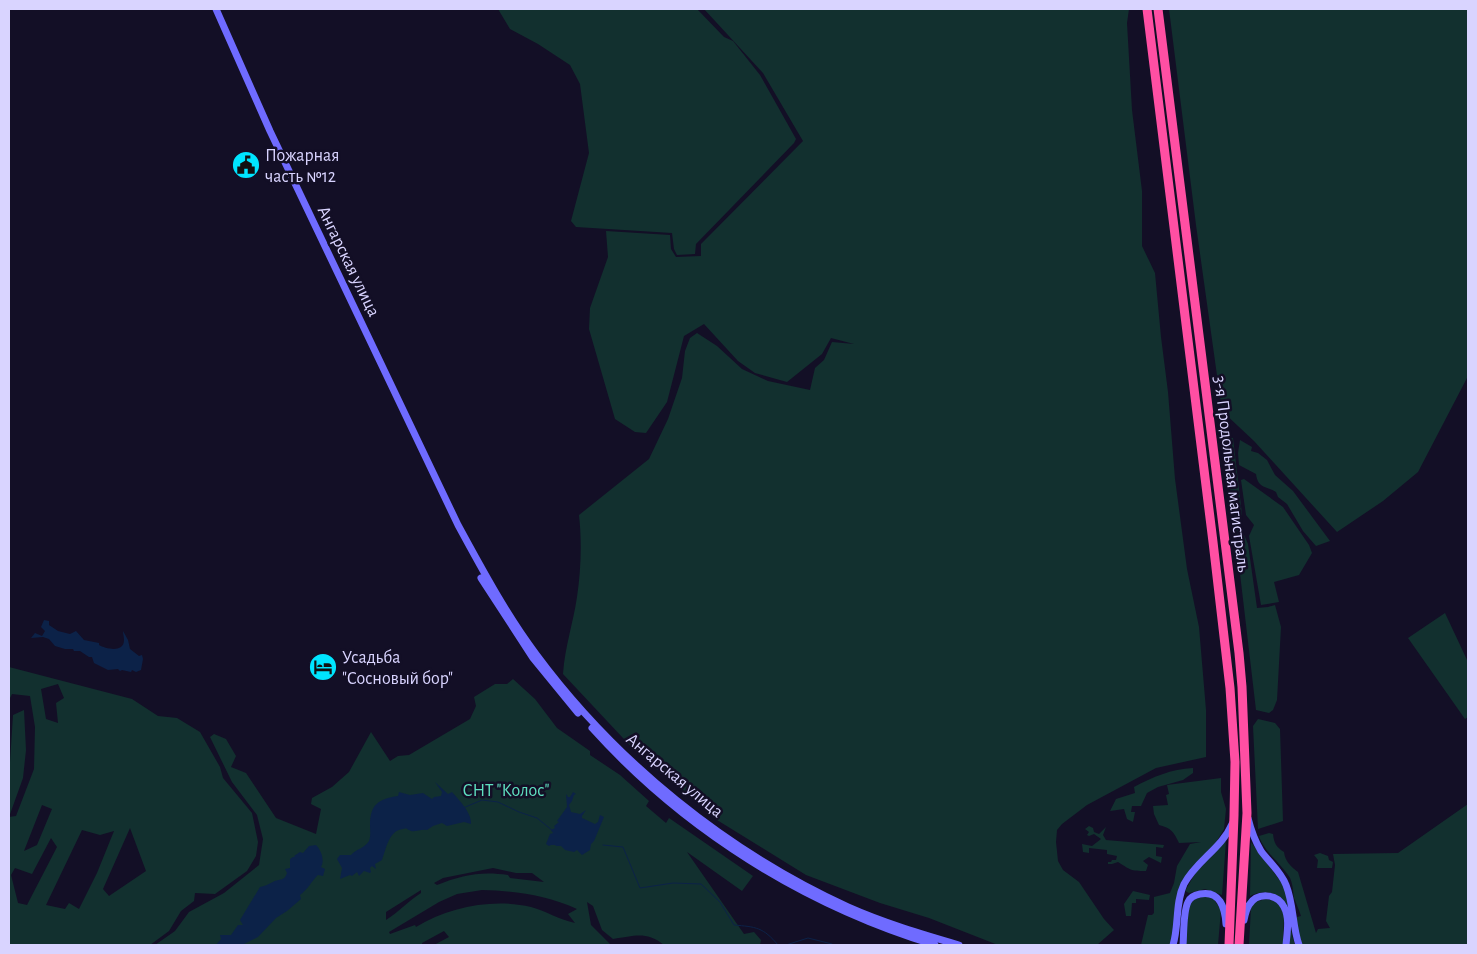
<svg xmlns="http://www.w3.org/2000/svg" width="1477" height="954" viewBox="0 0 1477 954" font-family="'Alegreya Sans',sans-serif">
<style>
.green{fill:#12302f;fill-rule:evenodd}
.water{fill:#0c2248}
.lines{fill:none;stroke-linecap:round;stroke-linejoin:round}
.stream{stroke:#0c2248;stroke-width:1}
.secondary{stroke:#6f6bff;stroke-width:7}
.highway{stroke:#ff4fa3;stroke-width:9}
.labels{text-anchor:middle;stroke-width:5;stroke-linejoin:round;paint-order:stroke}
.poi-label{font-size:18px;fill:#d9d4ff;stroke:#130f26;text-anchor:start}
.street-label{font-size:18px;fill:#d9d4ff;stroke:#130f26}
.park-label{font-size:18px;fill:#5fe0c0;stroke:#130f26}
</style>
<rect width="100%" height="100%" fill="#130f26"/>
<!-- green -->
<path class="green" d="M498,9h199l27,28 9,4 27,34 36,64 -2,4 -98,101 -1,10 -18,1 -3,-6 -2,-16 -96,-6 -5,-6 18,-68 -9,-69 -10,-19 -32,-21 -28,-15z
M704,9h425l-2,14 5,87 10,81v55l13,27 6,64 7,55 7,87 12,90 12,58 7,83v47l-50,11 -69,37 -25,19 -5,6 -1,12 2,19 5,9 16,12 25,37 10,11 -17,15h-99l-69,-27 -49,-15 -74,-28 -89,-55 -80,-67 -74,-79c2,-28 10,-50 14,-77 4,-27 5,-55 2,-82l70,-56 19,-40 14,-41 3,-27 5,-13 7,-5 20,13 25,23 26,12 42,9 5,-22 9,-8 8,-18 22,2 -23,-6 -9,16 -35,28 -32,-9 -17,-12 -34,-37 -20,12 -17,66 -21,31 -11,-1 -20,-13 -26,-90 1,-21 18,-51 -2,-26 64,4 1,14 5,8 25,-1v-12l102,-103 -40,-68z
M1169,9h299v367l-50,96 -35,29 -46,31 -83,-91 -32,-30 -26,-186z
M1224,437l9,1 9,76v16l6,14 9,64 11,-1 7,-2 6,22 -4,73 -4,10 -4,3 -13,-3z
M1240,440l12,7 -1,4 7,2 9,7 8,15 18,16 37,50 -14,5 -13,-15 -16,-27 -9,-7 -2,-5c-9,-6 -18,-3 -20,-18l-17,-9 -1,-12z
M1244,479l39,28 26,38 3,8 -13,22 -25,7 5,20 -18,3 -12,-69 5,-11 -8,-10 -5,-35z
M1445,613l23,49v55l-3,2 -57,-81z
M9,667l123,32 26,17 19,2 23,14 20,35 3,11 29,35 6,29 -2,14 -9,15 -32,23 -20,-1 -1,8 -13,10 -12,20 -19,14h-141v-167l4,-63 11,-5 2,40 -3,28 -14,39 7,-1 18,-47 1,-42 -5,-31 -18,-2 -3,6zM58,684l6,14 -8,5 2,20 -12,-4 -5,-30zM42,805l10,4 -15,36 -13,6zM130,828l16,43 -37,25 -6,-7zM82,830l18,5 14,-4 -17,42 -18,36 -10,-6 -4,6 -19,-4zM51,838l6,9 -30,58 -9,-2 -7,-28 4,-7 17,6z
M513,679l22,20 22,29 33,23v4l30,20 29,26 -3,5 20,17 3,-5 84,58 -11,15 -55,-39 57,82 10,-2 7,8 -1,5h-96c-18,-14 -29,-9 -51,-6l-11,-9 -9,-24 -6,-4 4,23 20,20h-177l15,-8 -5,-6 -22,12v2h-267l20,-14 14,-19 35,-19 35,-28 4,-26 -6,-24 -25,-33 -22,-45 4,-3 12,5 10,17 -5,11 15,6 30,45 40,16 5,-25 -10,-5 1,-6 20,-11 17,-15 22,-40 19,29 8,-5 11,-1 61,-36 6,-13 -2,-9 21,-13h12zM493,868l23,5h16l12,9 -34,-4 -2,-3c-27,-4 -46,0 -71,10l-3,-2 9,-5zM421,890v3c-13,8 -22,19 -35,27v-8zM482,890c34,1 64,5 95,19l-9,5 7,9c-15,-3 -29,-12 -44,-16 -38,-9 -82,0 -115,20l-1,-2 -25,9 -1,-2 50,-30 18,-8z
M1258,719l17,4 5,6 3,92 -25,8 -5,-103z
M1193,768v5l-10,7 -25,7 -11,6 -6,13h-9l-1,6h4l-2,10 -6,-3 -3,-10 -14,2 6,-12 19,-6 -1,-6c19,-10 37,-18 59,-19z
M1221,778v14l5,17 -2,20 -12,20 -22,20 -19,72 -2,4h-28l7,-30h4l2,-2v-16l16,-4 4,-10 3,-17 13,-22 11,-2 -22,1c-5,-11 -8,-15 -20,-18l-5,-11 -1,-8 15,-1 -2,-10 3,-1 -2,-9z
M1468,804v141h-166l-5,-16v-12l4,-1c-2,-6 -5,-13 -7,-18 -1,-7 -1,-13 -4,-20 -9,-15 -26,-26 -31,-42l10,-3 4,1c1,9 3,13 11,18 1,9 7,15 14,20l18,61 2,-4 12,-1 -4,-7 3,-25 3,-4 3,-27 -2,-11 65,-1z
M1089,826l4,2 1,4 5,2 7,-7 -3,8 3,5 58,5 -1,3 -7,-1v9l6,1 -1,6 -12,-6 -6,4 5,4 -2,6c-16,0 -15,-1 -28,-9l-6,2h-4v-2h3l1,-2h4l1,-4 -10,-2v-4l-18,-2v5l-6,-1 -1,-8 10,2 9,-7 -7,-5 -5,2 -2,-1 2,-3 -4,-3z
M1226,841l-4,54 -17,-6 -16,4 -4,-2 11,-19z
M1251,842l33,44c7,19 4,40 11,59h-6l-5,-44c-10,-10 -21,-11 -34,-5z
M1320,853l8,3 1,4 4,2 -1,6h-15l1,-8 -4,-5z
M1133,891l17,4 -1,5 -13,-1v4h-4l-1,13h-5l-2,-12z
M1206,896l7,2 8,12 -3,35h-33l4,-40 6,-6z
M1266,899l12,3 6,13 -1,30h-34l2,-38 4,-5z"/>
<!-- water -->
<path class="water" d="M44,620l5,1v4l9,6 12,3 6,-3 8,9 15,3v2c7,4 25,8 25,-5 0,-3 -1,-6 -1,-9l5,9 2,9 9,7 3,-1 1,4 -2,11 -5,2 -4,-2 -1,2 -9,-2 -2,1 -2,-2 -10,1 -14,-7 -2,-6h-3l-9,-6h-6l-1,-2h-8l-10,-3 -6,-7 -6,-2 -12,1 4,-5 7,3 3,-5 -4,-4z
M435,782l13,12 4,-2c7,8 20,21 19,32l-7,-2 -17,4 -5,-3 -9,3 -6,4c-6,-1 -11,2 -16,1 -6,-2 -2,-3 -8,-2 -14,1 -17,20 -21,31l-7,4 1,5 -4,-3 -2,2 1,4 -1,1 -6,-2 -5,5 -2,-4 -5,4 -2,-1 -10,4 2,-11 -5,-9 3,-4h11c5,-6 14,-7 18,-14 2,-5 1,-11 1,-16 0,-20 8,-26 28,-29l1,-4 11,3 13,-2 9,6 2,-2 7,-1 1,-4z
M573,792l3,2 -2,1 -2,6 -3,4 2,7 9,2 6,-4 -4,6v2l13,6 3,-2 2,-7 4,2 -10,24 -3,3 -1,6 -8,5 -5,-5 -3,2 -9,-2 -4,-4h-5l-1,-1h-4l-2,1 -3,-2 4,-10 3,-1 -2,-3 4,-2 -1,-2 5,-4 -2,-1 10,-14 -1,-13 2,3h2z
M316,845c5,5 9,15 5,22l4,2 -2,7 -5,-1c-7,7 -10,14 -18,20l1,4 -14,12 -11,7 -18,19 -16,8h-26l5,-6 -1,-4h11l7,-10h5l-3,-5 20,-33c6,-1 8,-3 13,-5 7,-4 11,0 14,-9l-2,-4 5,-1v-9l3,-2h2l-1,-1 6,-4 3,1 6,-7z"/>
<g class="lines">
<!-- stream -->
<path class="stream" d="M463,808l19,-8 16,2 21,10 18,6 16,13
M603,845l20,2 17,41 33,-5 28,1 19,18 14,23c22,2 29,2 44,20
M786,945l22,-7 24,6"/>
<!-- secondary -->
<path class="secondary" d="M216,9l54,122 188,394c24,44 48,89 78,129 80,108 190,197 312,253 36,16 73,27 111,38
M481,578l52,80 45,55
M592,728c92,102 212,177 343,217
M1248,818c3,12 7,23 13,33 8,11 20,21 25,34 8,20 6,40 13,60
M1244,920c1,-5 2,-10 5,-15 8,-13 28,-12 35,2 6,11 3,26 2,38
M1173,945c6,-19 2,-42 11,-61 12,-23 38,-36 48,-60
M1183,945c1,-11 0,-33 5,-43 2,-5 7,-7 12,-8 20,-4 25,14 26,30"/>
<!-- highway -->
<path class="highway" d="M1147,9l66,533 17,146 5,74 -1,54 -5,129
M1158,9l81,644 3,34 5,126 -8,132"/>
</g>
<!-- icons -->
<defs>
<symbol id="civic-disc" viewBox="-11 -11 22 22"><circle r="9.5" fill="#00e5ff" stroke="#130f26"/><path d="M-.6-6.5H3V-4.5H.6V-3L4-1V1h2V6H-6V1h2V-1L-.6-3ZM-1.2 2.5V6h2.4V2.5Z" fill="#111"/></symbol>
<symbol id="hotel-disc" viewBox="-11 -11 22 22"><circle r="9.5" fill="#00e5ff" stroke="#130f26"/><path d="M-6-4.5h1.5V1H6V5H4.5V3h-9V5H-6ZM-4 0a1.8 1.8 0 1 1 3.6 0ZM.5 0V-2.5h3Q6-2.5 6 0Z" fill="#111"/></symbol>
</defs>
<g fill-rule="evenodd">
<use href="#civic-disc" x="230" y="149" width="32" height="32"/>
<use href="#hotel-disc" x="307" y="651" width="32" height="32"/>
</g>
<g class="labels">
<!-- poi labels -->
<g class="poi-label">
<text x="265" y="161">Пожарная<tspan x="265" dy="21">часть №12</tspan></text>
<text x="342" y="663">Усадьба<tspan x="342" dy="21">"Сосновый бор"</tspan></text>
</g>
<!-- street labels -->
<g class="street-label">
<text transform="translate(349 261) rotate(64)" y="6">Ангарская улица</text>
<text transform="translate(1232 474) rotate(83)" y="6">3-я Продольная магистраль</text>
<text transform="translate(675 775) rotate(40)" y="6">Ангарская улица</text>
</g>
<!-- park labels -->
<g class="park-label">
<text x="506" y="796">СНТ "Колос"</text>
</g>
</g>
<!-- border -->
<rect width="1477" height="954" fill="none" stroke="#d9d4ff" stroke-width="20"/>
</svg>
